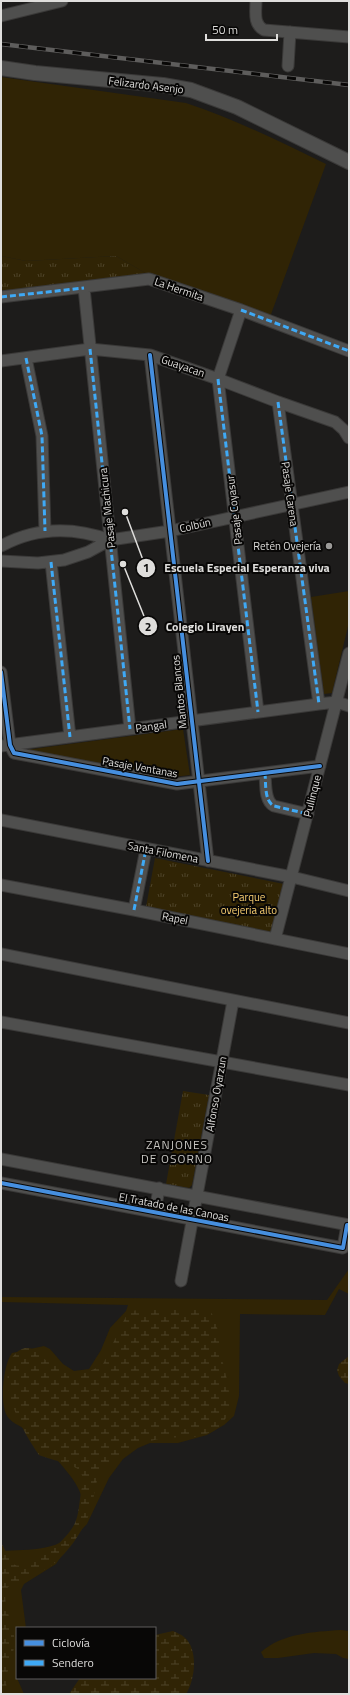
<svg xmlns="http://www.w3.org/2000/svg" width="350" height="1695" viewBox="0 0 350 1695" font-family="'Titillium Web',sans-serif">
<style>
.green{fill:#302405}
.wetland{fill:url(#wetland-marsh)}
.park{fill:url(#park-tufts)}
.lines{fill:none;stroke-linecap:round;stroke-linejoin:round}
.minor-casing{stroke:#3a3938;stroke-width:13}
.tertiary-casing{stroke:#3a3938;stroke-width:16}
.minor{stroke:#4f4f4e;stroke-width:11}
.tertiary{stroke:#4f4f4e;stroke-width:14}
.rail-casing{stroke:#5e5d5c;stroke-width:4.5}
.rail{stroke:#080706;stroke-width:3;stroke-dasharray:9;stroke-linecap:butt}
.quiet{stroke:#3fa9f5;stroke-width:3;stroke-dasharray:6 3;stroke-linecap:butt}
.cycleway-casing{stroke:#080706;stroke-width:6}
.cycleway{stroke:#468fdf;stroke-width:4}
.poi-dot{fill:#9b9a98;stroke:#080706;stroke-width:1.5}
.labels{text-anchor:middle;stroke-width:4;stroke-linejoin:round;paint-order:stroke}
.street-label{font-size:11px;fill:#dfdedc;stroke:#080706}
.poi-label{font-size:11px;fill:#dfdedc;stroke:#080706;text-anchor:end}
.park-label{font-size:11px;fill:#fbd072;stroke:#080706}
.neighbourhood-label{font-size:12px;letter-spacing:1px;fill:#c8c6c2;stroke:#080706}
.leader{fill:none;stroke:#dfdedc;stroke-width:1.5}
.callout-dot{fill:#dfdedc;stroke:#080706;stroke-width:1.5}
.mark-label{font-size:12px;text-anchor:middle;font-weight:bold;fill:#111}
.callout-label{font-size:12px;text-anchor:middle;font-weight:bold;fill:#dfdedc;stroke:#080706;stroke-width:4;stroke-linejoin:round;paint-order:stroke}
</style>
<defs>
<pattern id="wetland-marsh" width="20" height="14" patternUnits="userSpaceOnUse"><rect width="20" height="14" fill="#302405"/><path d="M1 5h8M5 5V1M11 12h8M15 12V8" fill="none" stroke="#4e4329"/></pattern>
<pattern id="park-tufts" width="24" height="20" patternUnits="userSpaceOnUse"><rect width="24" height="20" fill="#302405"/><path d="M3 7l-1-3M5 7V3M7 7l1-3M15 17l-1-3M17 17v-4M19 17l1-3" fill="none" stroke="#4e4329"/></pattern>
</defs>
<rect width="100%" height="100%" fill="#1d1c1b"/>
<!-- green -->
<path class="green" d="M1,77l185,26c49,16 94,39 140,61l-56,153 -118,-40 -36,-21 -90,5 -25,-5z
M349,591v31l-17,71 -8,1 -13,-97z
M183,729l7,46 -16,2 -149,-27z
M349,1269v25l-10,-5 -14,26 -85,-1 -1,82 -5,20 -10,9 -17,10 -29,8h-28l-12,5 -15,11 -14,19 -22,46 -15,16 -16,24 -32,20 -3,6 5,38h-9v50l7,16h-23v-143c28,-2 69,2 78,-31 3,-11 5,-19 0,-30 -6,-15 -38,-49 -52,-59 -7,-6 -17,-8 -21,-17 -6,-13 -3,-49 6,-61l32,-7 6,3 13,15 11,7 15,-2 12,-19 9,-22 16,-17 2,-6 -127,-3v-5l326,3z
M341,1630l8,1v28l-6,-1 -7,-4 -22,-1 -36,5h-14l-3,-6c22,-19 52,-20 80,-22z"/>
<!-- wetland -->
<path class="wetland" d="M208,1308c12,14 11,38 15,55 9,34 16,68 -31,74 -9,1 -18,0 -27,1 -24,3 -47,16 -63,33 -8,10 -7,26 -11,38 -6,19 -24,47 -42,58 -13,7 -27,13 -41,20 -8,15 4,32 6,49 3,21 -13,36 -6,58h-7v-151c6,8 6,16 14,22 18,5 53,-26 60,-42 4,-9 4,-20 6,-30 1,-8 4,-16 -2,-23 -6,-6 -31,-11 -40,-15 -17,-25 -39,-64 -29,-95 4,-5 9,-12 17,-12 9,0 13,8 20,13 18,12 38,16 56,3l23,-48 6,-5 11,-2z
M349,1356v28l-4,-1 -6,-7 -2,-6 2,-6z
M173,1631c4,2 8,3 11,6 15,12 11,43 2,57h-117l11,-16h75v-43z"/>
<!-- park -->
<path class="park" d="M1,256l25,5 90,-5 36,21 -151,16z
M155,858l129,26 -12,50 -126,-27z
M183,1091l26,4 -17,90 -3,3 -23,-4z"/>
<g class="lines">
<defs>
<path id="minor" d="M256,1c0,11 -3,23 8,29l85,7
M1,16l61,-15
M288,66l2,-34
M84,288l46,441
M1,297l148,-18 92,31 108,41
M241,310l-23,69 40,333
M150,355l58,506
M26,358l16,78 3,95
M1,361l89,-12 60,6 68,24 60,23 57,20 9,8 5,8
M278,402l41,302
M1,546c35,-19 73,-19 109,-6
M1,561l37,2 26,-3 24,-8 22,-12 60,-9 179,-39
M51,562l19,175
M1,672l9,73 4,8 163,31 143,-18
M1,746l318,-42 18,-2 12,4
M265,773c1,10 -1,28 9,33l34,8
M1,820l291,57 57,14
M1,885l133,25 215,44
M134,910l12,-61
M275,939l74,-286
M1,954l348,69
M1,1022l348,63
M1,1159l348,66
M1,1183l342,65 4,-23
M155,1212l4,-24
M181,1281l52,-280"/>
<path id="tertiary" d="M1,68l34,5 128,12 28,5 46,17 112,55"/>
</defs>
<!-- minor casing -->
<use href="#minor" class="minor-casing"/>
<!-- tertiary casing -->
<use href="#tertiary" class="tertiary-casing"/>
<!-- minor -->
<use href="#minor" class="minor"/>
<!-- tertiary -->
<use href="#tertiary" class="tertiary"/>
<defs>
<path id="rail" d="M1,44l348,41"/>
</defs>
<!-- rail casing -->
<use href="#rail" class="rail-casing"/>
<!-- rail -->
<use href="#rail" class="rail"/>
<!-- quiet -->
<path class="quiet" d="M1,297l83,-9
M241,310l108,41
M90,349l40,380
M26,358l16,78 3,95
M218,379l40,333
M278,402l41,302
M51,562l19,175
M265,773c1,10 -1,28 9,33l34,8
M134,910l12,-61"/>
<defs>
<path id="cycleway" d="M150,355l58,506
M1,672l9,73 4,8 163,31 143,-18
M1,1183l342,65 4,-23h2"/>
</defs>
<!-- cycleway casing -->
<use href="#cycleway" class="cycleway-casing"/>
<!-- cycleway -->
<use href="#cycleway" class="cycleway"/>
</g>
<!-- markers -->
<circle class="poi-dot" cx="329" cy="546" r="4"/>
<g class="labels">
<!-- street labels -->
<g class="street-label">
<text transform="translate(146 85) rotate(7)" y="4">Felizardo Asenjo</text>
<text transform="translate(179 289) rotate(19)" y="4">La Hermita</text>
<text transform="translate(183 366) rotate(19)" y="4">Guayacan</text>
<text transform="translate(290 494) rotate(82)" y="4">Pasaje Carena</text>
<text transform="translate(107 508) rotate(-96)" y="4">Pasaje Machicura</text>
<text transform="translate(234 510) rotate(-97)" y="4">Pasaje Coyasur</text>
<text transform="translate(195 525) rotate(-13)" y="4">Colbún</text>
<text transform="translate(179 692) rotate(-96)" y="4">Mantos Blancos</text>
<text transform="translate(151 726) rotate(-8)" y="4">Pangal</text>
<text transform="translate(140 767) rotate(10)" y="4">Pasaje Ventanas</text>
<text transform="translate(312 796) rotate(-76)" y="4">Pullinque</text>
<text transform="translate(163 852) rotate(11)" y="4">Santa Filomena</text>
<text transform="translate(175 918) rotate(11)" y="4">Rapel</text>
<text transform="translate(216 1094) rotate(-80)" y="4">Alfonso Oyarzun</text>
<text transform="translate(174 1207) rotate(11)" y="4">El Tratado de las Canoas</text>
</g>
<!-- poi labels -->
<g class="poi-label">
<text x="321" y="550">Retén Ovejería</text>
</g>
<!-- park labels -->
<g class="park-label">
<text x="249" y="901">Parque<tspan x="249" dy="13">ovejeria alto</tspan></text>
</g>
<!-- neighbourhood labels -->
<g class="neighbourhood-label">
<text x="177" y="1149">ZANJONES<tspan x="177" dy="14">DE OSORNO</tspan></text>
</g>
</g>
<!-- callouts -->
<path class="leader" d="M125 512L146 568M123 564L148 626"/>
<g class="callout-dot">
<circle cx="125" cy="512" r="4"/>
<circle cx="123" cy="564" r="4"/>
<circle cx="146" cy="568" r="10"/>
<circle cx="148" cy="626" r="10"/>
</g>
<g class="mark-label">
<text x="146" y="572">1</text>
<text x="148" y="631">2</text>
</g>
<g class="callout-label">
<text x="247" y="572">Escuela Especial Esperanza viva</text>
<text x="205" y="631">Colegio Lirayen</text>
</g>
<!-- border -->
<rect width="350" height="1695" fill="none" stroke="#dfdedc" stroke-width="4"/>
<!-- legend -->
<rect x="16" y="1627" width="140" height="52" fill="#080706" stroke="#5e5d5c"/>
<rect x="24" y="1640" width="20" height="6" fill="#468fdf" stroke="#5e5d5c"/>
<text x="52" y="1647" font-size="12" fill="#dfdedc">Ciclovía</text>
<rect x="24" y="1660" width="20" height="6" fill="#3fa9f5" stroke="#5e5d5c"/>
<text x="52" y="1667" font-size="12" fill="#dfdedc">Sendero</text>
<!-- scale -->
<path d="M206 34v6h71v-6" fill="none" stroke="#dfdedc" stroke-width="2"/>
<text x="212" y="34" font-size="12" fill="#dfdedc" stroke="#080706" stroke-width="3" paint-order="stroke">50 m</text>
</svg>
